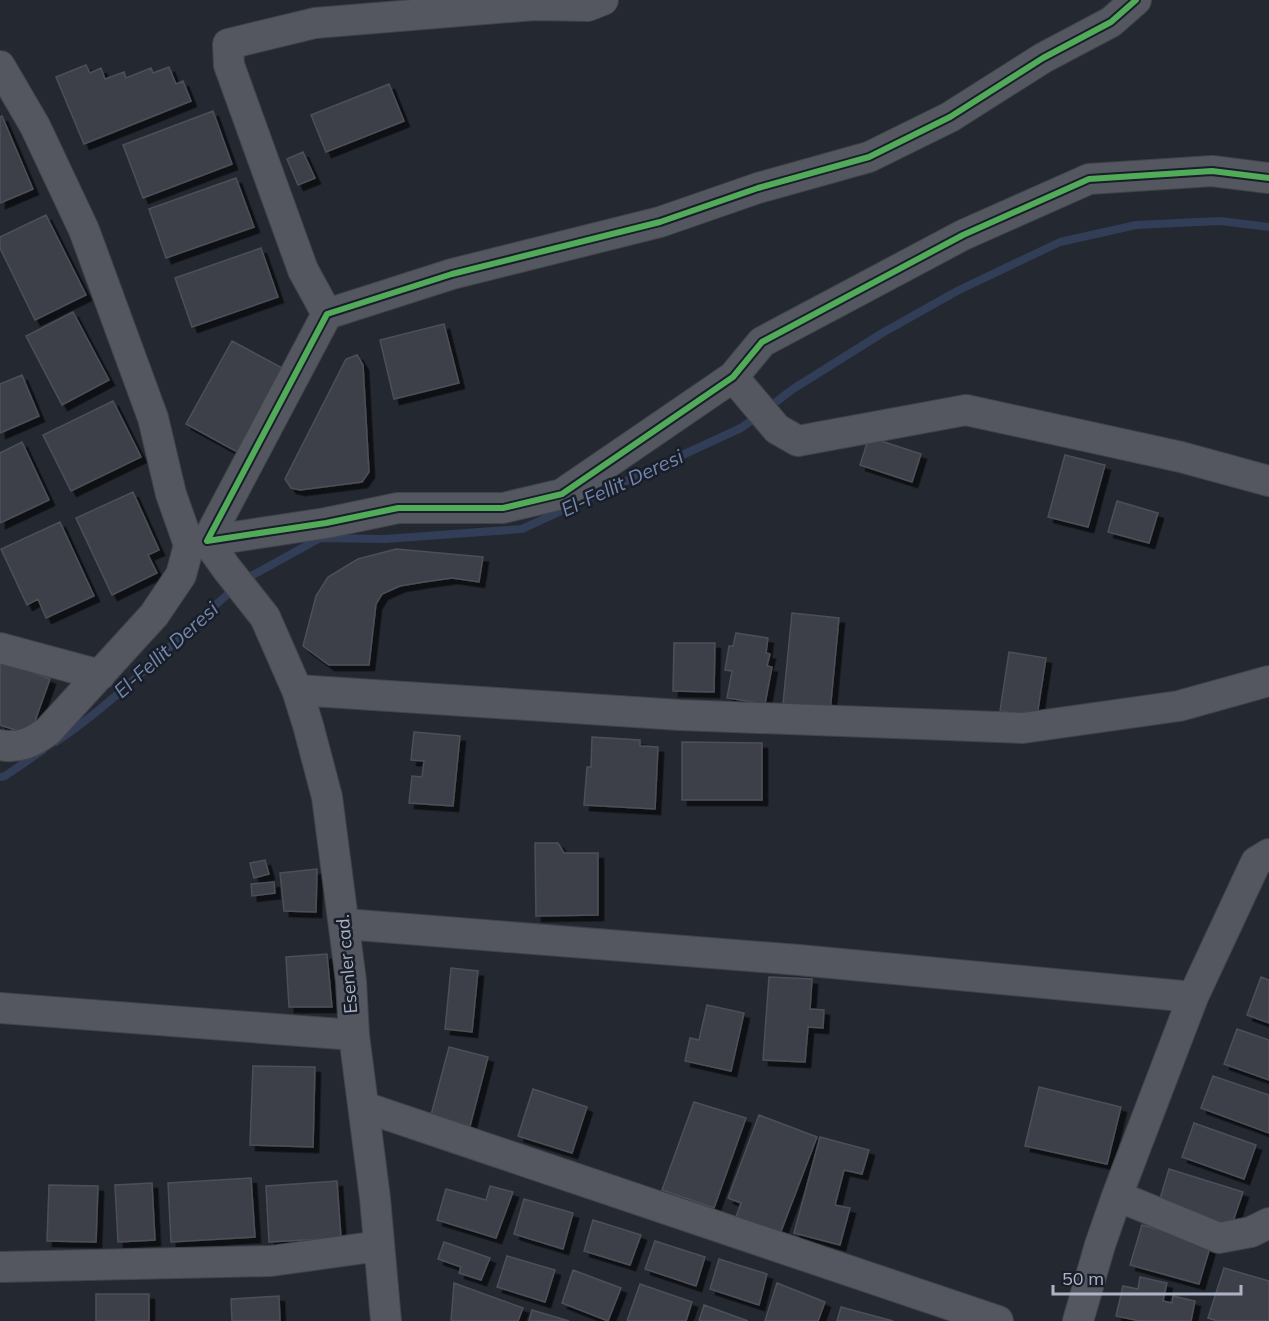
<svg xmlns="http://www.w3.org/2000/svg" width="1269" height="1321" viewBox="0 0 1269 1321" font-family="Mulish,sans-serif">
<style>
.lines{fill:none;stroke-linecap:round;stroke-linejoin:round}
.stream{stroke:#323e58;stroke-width:8}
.building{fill:#3d4048;stroke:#4c5058;stroke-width:1.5;filter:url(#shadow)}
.minor-casing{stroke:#404349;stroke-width:32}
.minor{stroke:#54575f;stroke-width:30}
.cycleway-casing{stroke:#181e2a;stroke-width:10}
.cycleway{stroke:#51ab58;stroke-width:6}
.labels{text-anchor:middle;stroke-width:5;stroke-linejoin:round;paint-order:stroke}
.street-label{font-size:18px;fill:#adb3c3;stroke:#181e2a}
.water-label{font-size:20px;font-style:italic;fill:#7587aa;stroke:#181e2a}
</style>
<defs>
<filter id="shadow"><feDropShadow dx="5.5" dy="5.5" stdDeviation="0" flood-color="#0009"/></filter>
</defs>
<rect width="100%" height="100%" fill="#242830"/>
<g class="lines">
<!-- stream -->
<path class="stream" d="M768,408l25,-19 91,-57 75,-42 101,-48 76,-17 84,-4 49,6
M244,580l76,-42 65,1 137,-10 219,-101 18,-13
M56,742c66,-45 119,-103 179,-154
M0,777l5,-1 38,-26"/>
</g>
<!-- building -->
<path class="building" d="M86,65l4,8 11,-5 4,11 19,-7 2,6 25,-10 2,5 16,-6 7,17 7,-3 8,20 -107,43 -28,-67z
M389,84l15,37 -78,31 -15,-37z
M213,111l19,53 -89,34 -20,-53z
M2,116l31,73 -33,14v-86z
M303,152l12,26 -17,7 -11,-26z
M236,178l18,49 -88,31 -17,-49z
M46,215l40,80 -51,25 -35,-72v-11z
M261,248l17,49 -86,30 -17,-49z
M73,312l36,68 -47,25 -36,-69z
M444,324l15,59 -65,16 -14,-59z
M232,341l54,29 -45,84 -55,-30z
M357,355l6,10 6,107 -7,10 -62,8 -9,-2 -6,-9 61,-120z
M22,375l17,41 -39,17v-49z
M113,401l28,56 -70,34 -28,-56z
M869,437l52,17 -9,28 -52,-17z
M22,442l27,58 -49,23v-70z
M1065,455l40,10 -17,62 -40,-10z
M133,492l26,58 -11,5 9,18 -45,22 -36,-77z
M1117,501l41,12 -9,30 -41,-11z
M60,522l34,74 -48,22 -8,-19 -11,6 -26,-56z
M396,549l87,8 -4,25 -27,-4 -28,4 -24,4 -18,8 -6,10 -7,61h-40l-26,-19 13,-50 12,-19 30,-18z
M792,613l47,5 -9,94 -47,-8z
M736,633l32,5 -2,15 4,1 -3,12 5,1 -7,37 -38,-6 5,-27 -7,-1 4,-24h4z
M674,643h41l-1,49 -41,-1z
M1009,652l37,6 -9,58 -37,-5z
M0,660l50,19 -20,56 -30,-10z
M414,732l46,4 -7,70 -44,-3 3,-27 10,1 2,-16 -13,-1z
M592,737l48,3v6l18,1 -3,62 -71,-4 3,-38h4z
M682,742l80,1v57h-80z
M535,843h23l6,10h34v62l-62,1z
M265,860l4,14 -15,4 -4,-15z
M317,869l-1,43 -32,-1 -4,-38z
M274,882l1,11 -23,3 -1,-12z
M327,954l5,53h-43l-3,-50z
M451,968l27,3 -6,61 -27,-3z
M769,977l43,2 -2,30 14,1 -1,18 -15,-1 -3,35 -42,-2z
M1261,977l8,3v43l-22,-8z
M707,1005l37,8 -13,58 -46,-10 5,-23 9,2z
M1237,1029l32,11v40l-45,-16z
M449,1047l39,10 -18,69 -39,-11z
M253,1066l62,1 -2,80 -63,-2z
M1213,1076l56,19v38l-68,-25z
M1039,1087l82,20 -14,57 -82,-18z
M533,1089l54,18 -15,46 -54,-17z
M694,1102l52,16 -32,90 -52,-18z
M759,1115l58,22 -37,97 -44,-17 5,-14 -13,-5z
M1194,1123l62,22 -12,34 -62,-22z
M820,1137l49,13 -7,24 -18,-4 -9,35 15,3 -10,37 -46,-12z
M1169,1169l74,23 -14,41 -70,-31z
M251,1178l4,59 -84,5 -3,-59z
M337,1181l4,57 -72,4 -3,-56z
M152,1183l3,57 -37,2 -3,-57z
M49,1185l49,1 -2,56 -49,-1z
M490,1186l23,6 -17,46 -59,-18 9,-31 40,11z
M524,1199l49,14 -10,36 -49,-15z
M593,1220l48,15 -11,30 -46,-14z
M1142,1225l69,19 -12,40 -69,-19z
M655,1241l50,16 -9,29 -51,-17z
M444,1242l46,16 -9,22 -22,-7 2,-6 -23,-8z
M507,1256l48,14 -10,32 -48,-15z
M719,1259l48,15 -8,31 -49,-16z
M1224,1268l45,13v40h-52l-9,-3z
M573,1270l48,18 -13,33 -46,-18z
M1140,1277l27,6 -4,18 9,2 1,-7 22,5 -4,20h-51l-24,-5 7,-30 15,3z
M454,1283l69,25 -5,13h-67z
M777,1283l48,19 -7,19h-53z
M640,1284l52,18 -6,19h-59z
M96,1294h53v27h-53z
M279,1296l1,25h-48l-1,-22z
M704,1305l44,16h-49z
M841,1307l52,14h-56z
M532,1310l37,11h-40z"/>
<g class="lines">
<defs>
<path id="minor" d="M1136,0l-25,22 -68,36 -93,59 -81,40 -111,31 -98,34 -208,52 -125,40 -120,227 119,-18 72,-15h105l59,-14 171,-117 29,-35 201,-107 126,-56 123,-8 57,7
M0,66l35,60 49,104 69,188 18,76 18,51 18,-4 20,28 38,48 32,73 11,35 19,72 24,184 3,54 21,163 11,123
M327,314l-24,-44 -74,-205 -1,-21 87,-21 220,-18 53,1 15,-6
M733,377l44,52 21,12 168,-31 215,47 88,24
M0,648l100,27
M297,690l383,25 343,13 156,-22 90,-25
M0,745c19,4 33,-3 48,-14l106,-116 27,-40 8,-30
M345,924l454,36 394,37
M0,1008l354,27
M364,1107l634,214
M1117,1196l102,42 32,-6 18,-9
M0,1267l271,-6 108,-15
M1078,1321l22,-76 17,-49 76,-199 63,-135 13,-8"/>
</defs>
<!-- minor casing -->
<use href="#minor" class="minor-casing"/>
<!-- minor -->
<use href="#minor" class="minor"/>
<defs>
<path id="cycleway" d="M1136,0l-25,22 -68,36 -93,59 -81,40 -111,31 -98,34 -208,52 -125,40 -120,227 119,-18 72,-15h105l59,-14 171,-117 29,-35 201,-107 126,-56 123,-8 57,7"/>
</defs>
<!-- cycleway casing -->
<use href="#cycleway" class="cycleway-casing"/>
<!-- cycleway -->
<use href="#cycleway" class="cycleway"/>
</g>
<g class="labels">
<!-- street labels -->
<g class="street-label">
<text transform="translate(347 964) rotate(-95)" y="6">Esenler cad.</text>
</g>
<!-- water labels -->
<g class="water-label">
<text transform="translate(622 483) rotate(-25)" y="7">El-Fellit Deresi</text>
<text transform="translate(166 650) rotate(-42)" y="7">El-Fellit Deresi</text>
</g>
</g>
<!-- scale -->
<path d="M1053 1285v9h188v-9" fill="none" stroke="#adb3c3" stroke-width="3"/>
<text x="1062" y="1285" font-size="18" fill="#adb3c3" stroke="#181e2a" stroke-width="4.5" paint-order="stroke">50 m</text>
</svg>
